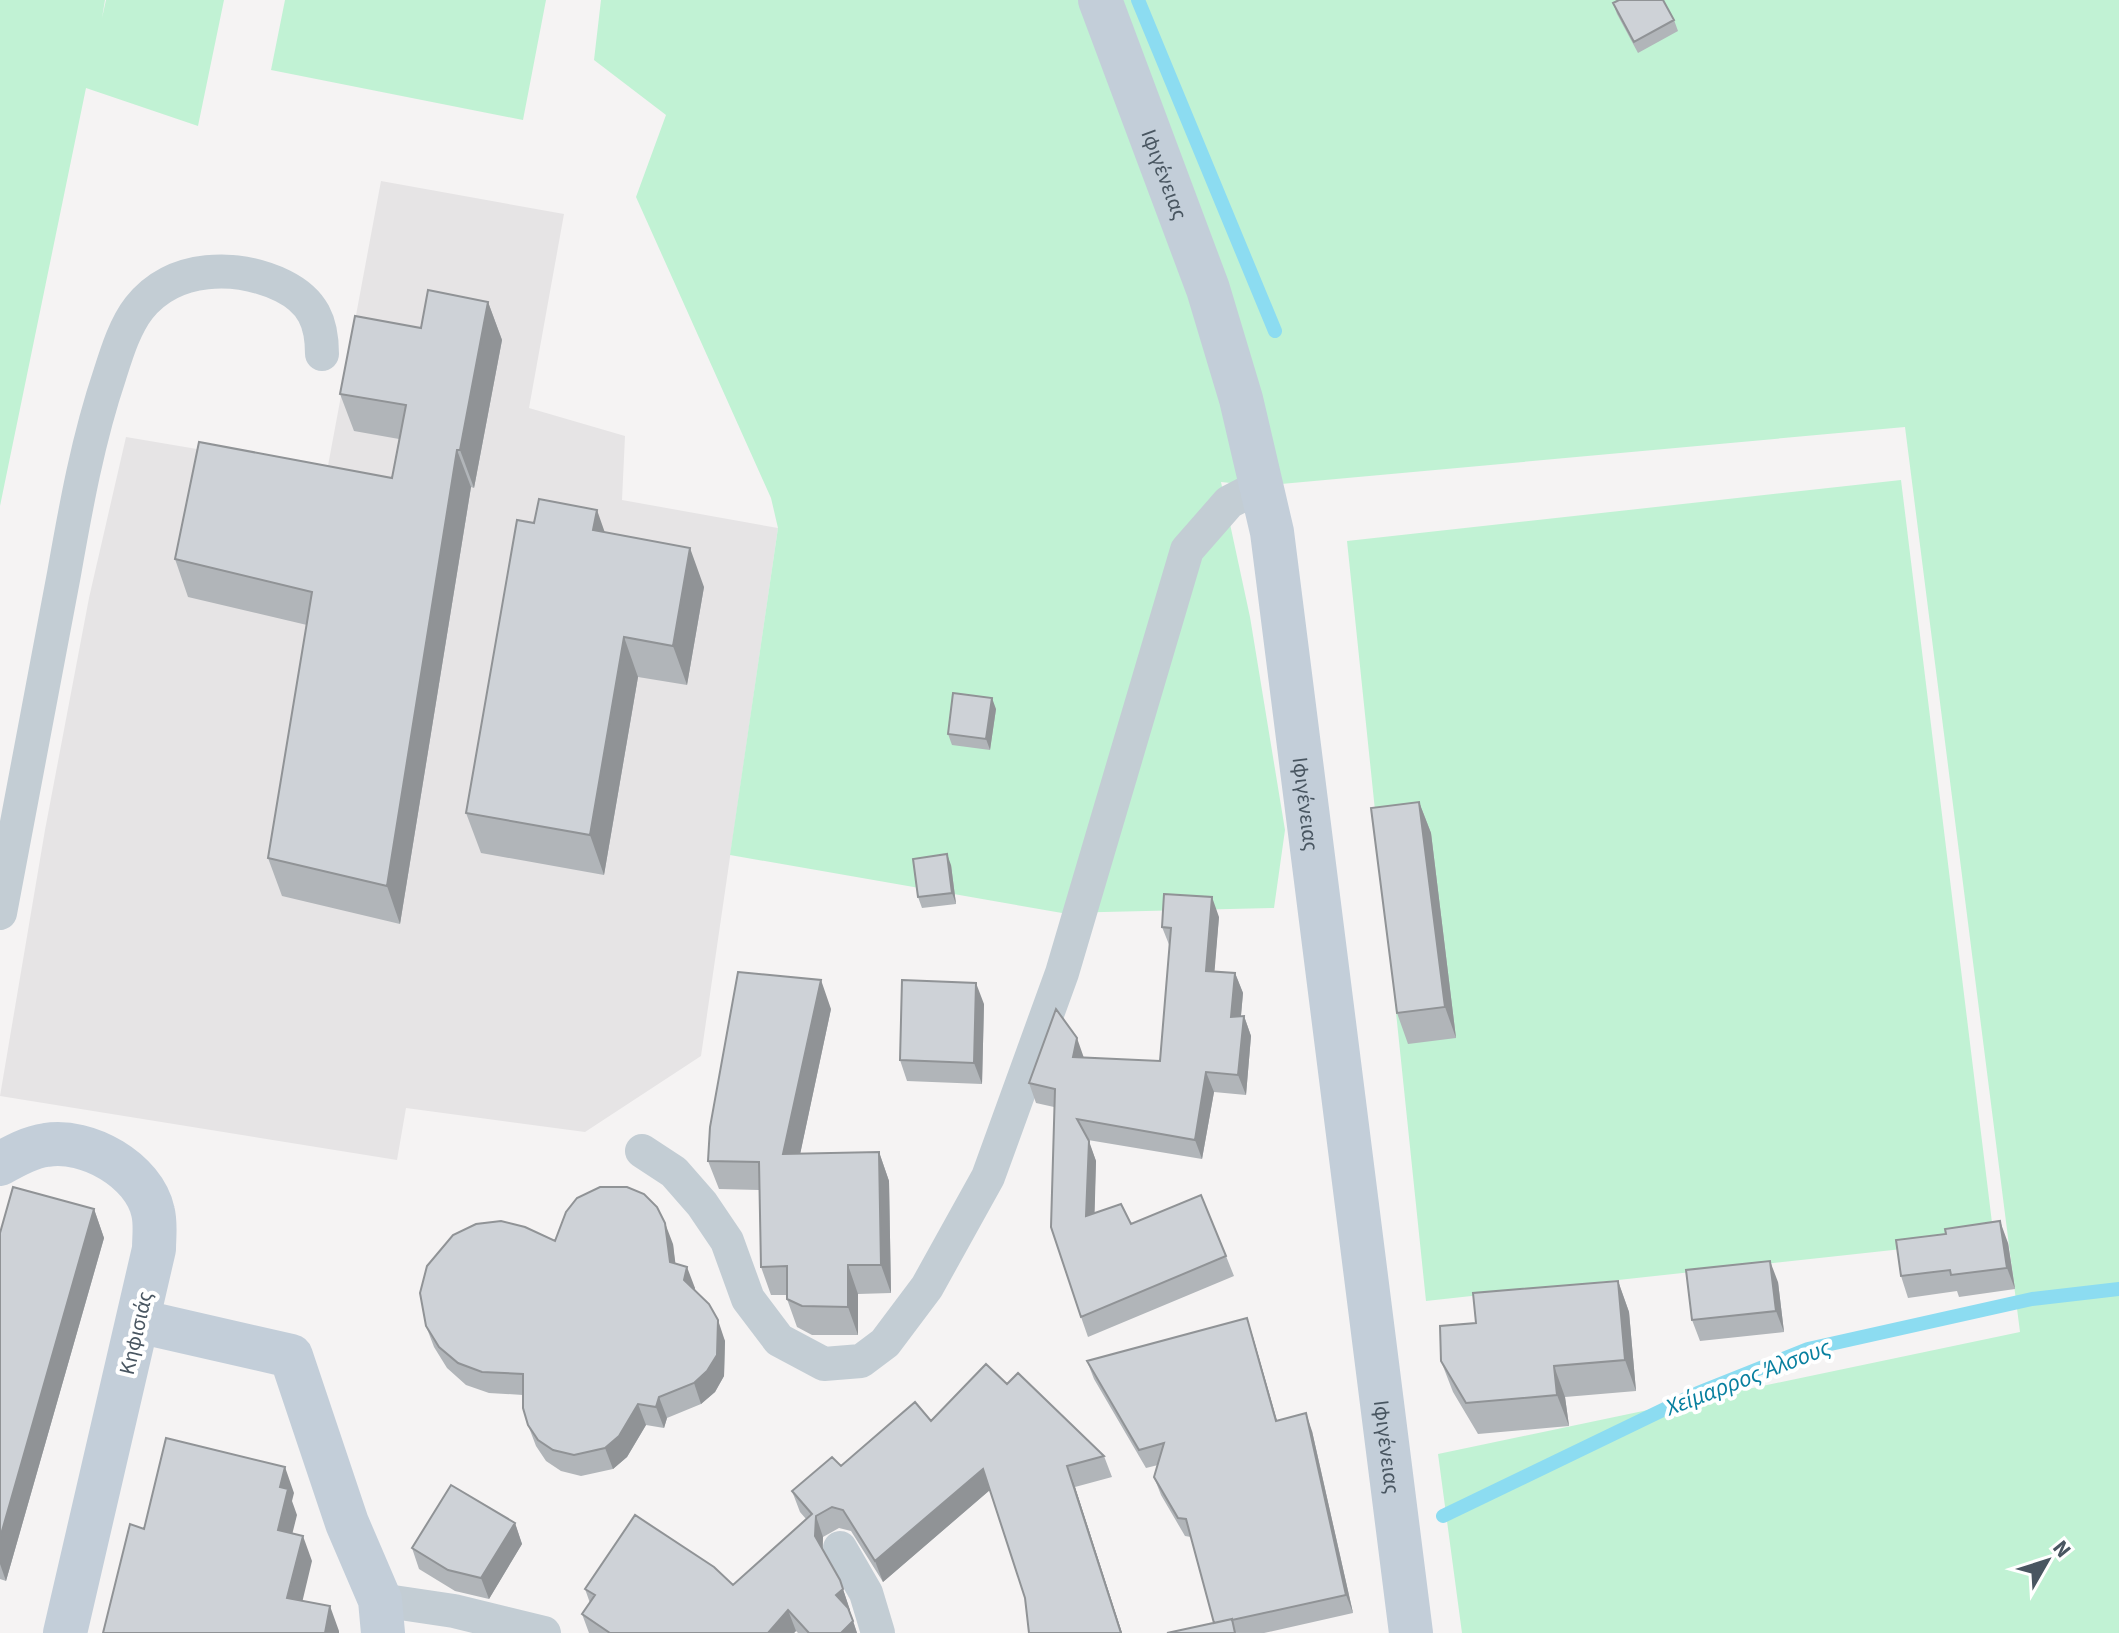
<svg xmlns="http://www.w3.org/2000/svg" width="2119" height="1633" viewBox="0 0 2119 1633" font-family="'Source Sans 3',sans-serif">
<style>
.education{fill:#e6e4e5}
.green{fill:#c1f2d4}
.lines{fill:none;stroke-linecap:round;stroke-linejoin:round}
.stream{stroke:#8cdcf1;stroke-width:14}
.street{stroke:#c3cdd4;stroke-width:34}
.secondary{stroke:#c3ced9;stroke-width:44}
.wall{fill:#b1b5b9}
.shaded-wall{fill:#909396}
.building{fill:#ced2d7;stroke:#909396;stroke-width:2}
.labels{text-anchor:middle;stroke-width:8;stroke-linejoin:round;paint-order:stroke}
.street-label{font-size:22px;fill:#495661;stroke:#fff}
.water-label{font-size:24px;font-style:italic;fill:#077f9f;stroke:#fff}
</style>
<rect width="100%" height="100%" fill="#f5f3f3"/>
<!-- education -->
<path class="education" d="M381,181l183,33 -35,194 96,28 -3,64 156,28 -77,528 -116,76 -179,-24 -9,52 -397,-64 45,-266 44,-232 37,-161 201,34z"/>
<!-- green -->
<path class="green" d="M0,0h105l-3,18 4,-18h118l-26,126 -112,-38 -86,418z
M285,0h261l-23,120 -252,-50z
M601,0h1518v1633h-657l-24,-179 582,-122 -115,-905 -645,59 -39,-4 29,135 35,213 -11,78 -212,5 -332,-58 48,-327 -7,-30 -135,-301 30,-82 -72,-55z
M1901,480l93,759 -568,62 -79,-760z"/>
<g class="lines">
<!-- stream -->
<path class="stream" d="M1138,0l137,331
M1443,1516l255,-123 110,-44 224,-50 87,-10"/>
<!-- street -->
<path class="street" d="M0,913c21,-113 42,-226 64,-339 12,-68 24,-135 46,-200 7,-22 15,-48 29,-66 35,-44 98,-44 144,-22 30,15 39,36 39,68
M642,1151l32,21 28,32 25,37 21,58 31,41 45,24 37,-3 24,-18 42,-56 61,-110 74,-204 125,-423 42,-48 31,-16
M840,1548l26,45 12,40
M380,1600l74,11 90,22"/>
<!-- secondary -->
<g class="secondary">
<path id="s1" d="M1100,0l108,289 33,110 31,133 139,1101"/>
<path d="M0,1164c14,-8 30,-17 46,-19 41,-7 98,25 107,67 3,12 1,25 1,37l-89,384"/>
<path d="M138,1321l153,35 56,167 33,77 3,33"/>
</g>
</g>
<!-- wall -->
<path class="wall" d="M1613,3l61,17 4,11 -40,22 -21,-39z
M488,302l14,38 -28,148 -3,-1 -71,437 -118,-28 -14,-38 39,-233 -119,-28 -13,-38 217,-81 7,-39 -45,-8 -14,-37 81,-66z
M534,523l71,9 99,55 -17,98 -49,-8 -34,198 -123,-22 -15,-40z
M996,709l-6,41 -38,-5 -4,-11z
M1419,802l12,31 25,205 -48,6 -11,-31z
M951,865l5,39 -34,4 -4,-11z
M1219,917l-5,54 21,2 8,20 -2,23h3l7,20 -5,59 -32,-3 -12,67 -114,-19 8,21 -2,52 37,11 95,32 8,20 -146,61 -7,-20 -27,-210 -18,-4 -7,-20 131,-22 10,-114 -8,-20z
M984,1004l-2,80 -75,-3 -7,-21z
M831,1009l-31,145 79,-2 10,29 2,112 -33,1v41h-46l-15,-8 -10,-28v-4h-16l-10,-28 -2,-77 -40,-1 -11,-28z
M94,1209l10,29 -98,343 -6,-2v-346z
M1946,1234l62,9 7,46 -56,8 -2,-6 -49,7 -7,-22z
M555,1241l118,3 2,20 20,24v1l30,52 -1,35 -9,16 -14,12 -34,14 -3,10 -18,-3 -19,32 -14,12 -32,7 -20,-5 -15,-10 -10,-15 -8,-21 -5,-30 -34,-2 -23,-8 -19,-17 -13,-21 -8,-21z
M1618,1281l11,31 7,79 -71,6 4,29 -91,8 -25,-42 -12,-31 35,-38z
M1778,1282l6,50 -84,9 -8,-21z
M1253,1337l24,83 35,11 41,182 -89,20h-97l47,-10 -23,-86 -6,-1 -24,-41 -7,-18 4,-12 -12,3 -52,-89 -7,-18z
M1007,1384l97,72 8,21 -37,10 47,146h-93l-4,-35 -35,-108 -107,92 -32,-51 -12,-3 -16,9v13l17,30 17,53h-59l-2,-2 -2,2h-205l-7,-19 8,-11 -5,-14 148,-4 73,-66 -6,-7 -8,-21 49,-25z
M515,1523l7,21 -33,55 -34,-8 -36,-22 -7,-21z"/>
<!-- shaded-wall -->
<path class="shaded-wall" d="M488,302l14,38 -28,148 -14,-38z
M457,450l14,37 -71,437 -13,-38z
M597,510l14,40 -18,-20z
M690,548l14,39 -17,98 -14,-39z
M624,637l14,40 -34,198 -14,-40z
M992,698l4,11 -6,41 -4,-11z
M1419,802l12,31 25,205 -11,-31z
M947,854l4,11 5,39 -4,-11z
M1212,897l7,20 -6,73 -7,-19z
M1235,973l8,20 -4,44 -8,-20z
M821,980l10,29 -37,174 -11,-29z
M976,983l8,21 -2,80 -8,-21z
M1244,1016l7,20 -5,59 -8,-20z
M1077,1038l7,20 -11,-1z
M1206,1072l8,20 -12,67 -7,-19z
M1089,1141l7,20 -2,75 -8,-20z
M879,1152l10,29 2,112 -10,-28z
M94,1209l10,29 -98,343 -6,-17v-26z
M2000,1221l8,22 7,46 -8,-21z
M665,1223l8,21 5,40 -8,-22z
M1770,1261l8,21 6,50 -8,-21z
M848,1265l10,29v41l-10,-28z
M687,1267l8,21 -3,13 -8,-21z
M1618,1281l11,31 7,79 -11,-31z
M1247,1318l6,19 29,102 -6,-18z
M718,1320l7,21 -1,35 -9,16 -14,12 -7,-21z
M1554,1366l11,31 4,29 -12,-31z
M659,1397l8,21 -3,10 -8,-21z
M638,1404l8,21 -19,32 -14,12 -8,-21z
M1306,1413l6,18 41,182 -7,-18z
M1067,1466l8,21 47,146h-1z
M285,1467l9,26 -2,8 5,14 -10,40 -9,-25 2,-43z
M983,1469l8,20 -108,93 -8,-21z
M816,1516l7,21 -1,20 -7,-21z
M515,1523l7,21 -33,55 -8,-21z
M303,1536l9,25 -15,63 -10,-26z
M840,1580l10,30 -6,6 -8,-21z
M330,1606l9,25v2h-14z
M788,1610l8,21 -2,2h-26z
M853,1621l4,12h-16z"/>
<!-- building -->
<path class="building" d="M1619,0h44l11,20 -40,22 -21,-39z
M428,290l60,12 -28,148h-3l-70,436 -119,-28 44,-266 -137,-33 24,-117 193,36 14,-73 -66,-11 15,-78 66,12z
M539,499l58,11 -4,20 97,18 -17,98 -49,-9 -34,198 -124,-22 51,-293 17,3z
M953,693l39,5 -6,41 -38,-5z
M1419,802l26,205 -48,6 -26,-205z
M947,854l5,39 -34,4 -5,-38z
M1164,894l48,3 -6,74 29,2 -4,44 13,-1 -6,59 -32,-3 -11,68 -118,-21 12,22 -3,75 35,-12 10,20 70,-29 25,61 -145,61 -30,-90 4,-138 -26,-6 27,-74 21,29 -4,19 87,4 11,-133 -9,-1z
M738,972l83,8 -38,174 96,-2 2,113h-33v42l-46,-1 -15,-7v-33l-26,1 -2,-105 -51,-1 2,-34z
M902,980l74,3 -2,80 -74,-3z
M13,1187l81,22 -94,329v-305z
M600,1187h27l17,7 13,13 8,16 5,39 17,5 -3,13 25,24 9,16 -1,35 -10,16 -13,12 -35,14 -3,10 -18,-3 -19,32 -14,12 -31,7 -21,-5 -15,-10 -10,-15 -5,-17v-34l-41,-2 -24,-9 -19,-16 -13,-21 -6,-33 7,-27 26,-31 23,-11 25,-3 24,6 30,14 11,-29 11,-14z
M2000,1221l7,47 -56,7 -1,-5 -49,6 -5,-36 50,-6 -1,-5z
M1770,1261l6,50 -84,9 -6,-50z
M1618,1281l7,79 -71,6 3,29 -91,8 -25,-42 -1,-35 36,-3 -3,-30z
M1247,1318l29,103 30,-8 40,182 -114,25v-1l-18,4 -28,-104 -8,-1 -24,-41 10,-34 -25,7 -52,-89z
M986,1364l21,20 11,-11 86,83 -37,10 54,167h-92l-4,-35 -42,-129 -108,92 -32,-51 -11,-3 -16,9 -1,20 25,44 3,9 -7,6 12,13 5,13 -12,12h-32l-21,-23 -20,23h-158l-28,-19 13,-19 -10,-6 50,-74 79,52 19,18 79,-71 -20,-23 40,-34 9,9 74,-64 16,19z
M166,1438l119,29 -5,20 8,2 -10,41 25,6 -16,62 43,8 -5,27h-222l27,-109 14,5z
M451,1485l64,38 -34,55 -33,-8 -36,-22z
M1232,1619l3,14h-68z"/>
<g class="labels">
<!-- street labels -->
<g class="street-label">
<text dy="8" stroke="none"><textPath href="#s1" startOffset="186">Ιφιγένειας</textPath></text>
<text dy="8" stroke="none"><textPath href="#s1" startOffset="834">Ιφιγένειας</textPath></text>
<text transform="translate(135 1333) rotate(-77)" y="8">Κηφισιάς</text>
<text dy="8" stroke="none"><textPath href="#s1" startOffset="1482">Ιφιγένειας</textPath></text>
</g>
<!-- water labels -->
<g class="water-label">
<text transform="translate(1748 1377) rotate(-21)" y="8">Χείμαρρος Άλσους</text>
</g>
</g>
<!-- north arrow -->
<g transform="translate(2047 1561) rotate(51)" stroke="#ffffff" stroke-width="6" paint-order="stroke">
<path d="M0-6L14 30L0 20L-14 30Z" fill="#495661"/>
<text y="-12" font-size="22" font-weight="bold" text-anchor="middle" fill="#495661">N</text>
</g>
</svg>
